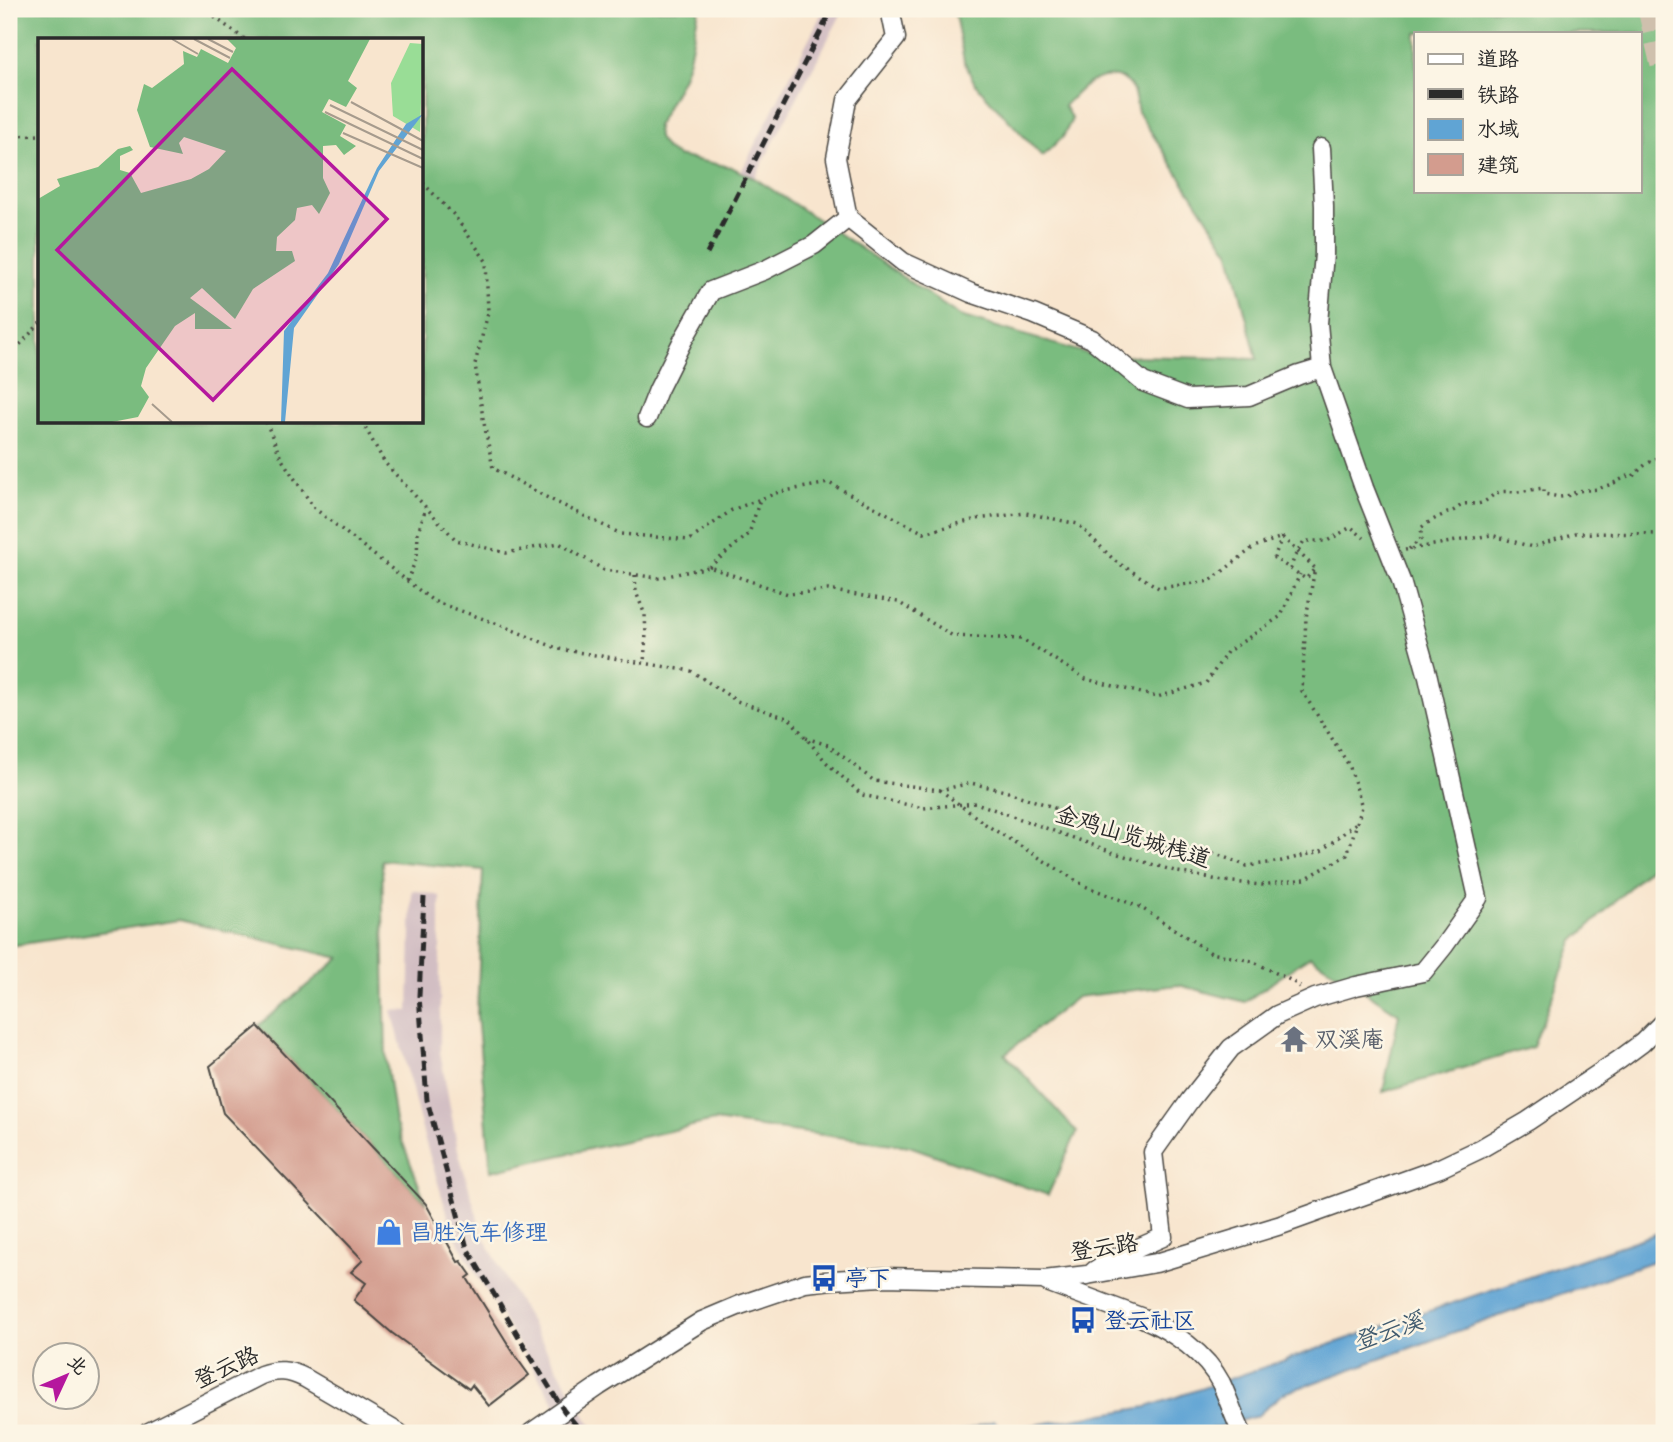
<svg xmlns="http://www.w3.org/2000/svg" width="1673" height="1442" viewBox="0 0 1673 1442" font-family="Pangolin,'LXGW WenKai TC',sans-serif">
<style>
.industrial{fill:#d2bec3}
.forest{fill:#7abc7f;stroke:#527455;stroke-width:2;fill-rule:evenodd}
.water{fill:#60a4d4;stroke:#466880;stroke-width:2}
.building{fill:#d39c8e}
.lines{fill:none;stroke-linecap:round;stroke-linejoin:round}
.major-tunnel{stroke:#cfc0ad;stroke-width:23;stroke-dasharray:23 11;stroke-linecap:butt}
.minor-casing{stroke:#4a4743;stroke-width:21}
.path{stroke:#4a4743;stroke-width:3.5;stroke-dasharray:2 5;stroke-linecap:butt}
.minor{stroke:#fff;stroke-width:18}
.rail{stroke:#2b2b2b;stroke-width:5;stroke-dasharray:10 5;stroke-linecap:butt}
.path-bridge{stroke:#4a4743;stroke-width:3.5;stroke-dasharray:2 5;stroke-linecap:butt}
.labels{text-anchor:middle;stroke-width:5;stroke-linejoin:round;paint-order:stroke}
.street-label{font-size:23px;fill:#2b2b2b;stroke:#fcf5e5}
.worship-label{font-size:23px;fill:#5b616d;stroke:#fcf5e5;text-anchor:start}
.shop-label{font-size:23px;fill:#366cbe;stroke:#fcf5e5;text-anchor:start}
.transit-label{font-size:23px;fill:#164399;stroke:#fcf5e5;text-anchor:start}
.water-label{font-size:24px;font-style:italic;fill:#405b6f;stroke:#fcf5e5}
.inset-road{fill:none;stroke:#a69b8d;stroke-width:2}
.view{fill:#b5179e;fill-opacity:0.15;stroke:#b5179e;stroke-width:3.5}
.inset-edge{fill:none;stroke:#2b2b2b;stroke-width:3.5}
</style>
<rect width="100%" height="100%" fill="#fcf5e5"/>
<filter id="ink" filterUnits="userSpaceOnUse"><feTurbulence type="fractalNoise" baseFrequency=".0143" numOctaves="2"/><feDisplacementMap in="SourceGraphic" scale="14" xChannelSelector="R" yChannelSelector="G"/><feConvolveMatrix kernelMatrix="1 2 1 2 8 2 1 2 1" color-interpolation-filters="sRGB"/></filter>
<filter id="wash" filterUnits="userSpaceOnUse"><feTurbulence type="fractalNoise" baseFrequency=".00686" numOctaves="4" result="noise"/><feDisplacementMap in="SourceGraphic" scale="28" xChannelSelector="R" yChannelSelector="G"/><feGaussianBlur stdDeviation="1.57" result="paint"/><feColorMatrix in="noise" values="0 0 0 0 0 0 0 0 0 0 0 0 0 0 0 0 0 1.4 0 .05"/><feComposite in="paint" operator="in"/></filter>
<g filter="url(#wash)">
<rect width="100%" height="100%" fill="#f8e5ce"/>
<!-- industrial -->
<path class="industrial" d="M824,9h20l-130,246 -14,-2z
M412,890l28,6v156l18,98 24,83 31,59 74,127 12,14h-35l-10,-31 -77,-126 -24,-44 -29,-95 -32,-127 17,1z"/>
<!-- forest -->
<path class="forest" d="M9,9h690l-10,50 -7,20 -25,47 1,12 8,11 11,7 54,11 25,12 82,54 122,83 132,39 165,4 -27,-106 -92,-141c-2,-7 -3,-21 -8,-27 -3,-4 -9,-7 -14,-8 -22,-4 -38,14 -52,29l8,13 -9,18 -21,19 -67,-72 -11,-23 -10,-52h710v845l-91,88 -40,105 -150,45 16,-78 -89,-58 -65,46 -67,-17 -101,12 -72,57 72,78 -29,63 -139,-49 -195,-25 -223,50 -14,-156 6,-145 -101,-10 4,200 9,62 31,82 -168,-178 82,-68 -161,-38 -170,26zM1416,33h224v158h-224zM40,40h382v382h-382z"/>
<!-- water -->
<path class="water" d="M1664,1231v26l-382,137 -25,22 -60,17h-240l37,-12 9,9 144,-23z"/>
<g id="blocks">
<!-- building -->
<path class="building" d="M258,1026l168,178 32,58 3,-1 10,14 -4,3 49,79 13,18 -40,31 -17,-21 -3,4 -77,-56 -38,-33 12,-17 -15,-11 12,-12 -140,-147 -13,-47z"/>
</g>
</g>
<g filter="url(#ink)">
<use href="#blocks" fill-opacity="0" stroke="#4a4743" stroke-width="2"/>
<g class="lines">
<!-- major-tunnel -->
<path class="major-tunnel" d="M1649,9l15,65"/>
<defs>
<path id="minor" d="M890,9l6,29 -49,62 -11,58 12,60 55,44 68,31 62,21 59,25 51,43 45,17 61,-3 50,-21 23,-7 -4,-45 6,-69v-48l-3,-58
M647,418l11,-28 25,-50 28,-49 54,-21 49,-25 34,-27
M1094,1271l21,-13 48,-21 -10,-85 37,-52 41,-52 46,-33 38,-17 41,-12 67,-14 21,-26 34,-48 -50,-221 -27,-96 -37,-93 -42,-120
M1047,1282l96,36c30,13 63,36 78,65 8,17 13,34 21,50
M147,1433l114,-58c16,-6 28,-5 44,3l94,55
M531,1433l68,-47 103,-65 38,-16 65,-22 27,-3 50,-3 162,3 43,-5 69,-12 125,-38 159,-57 40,-19 48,-28 91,-61 23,-17 22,-22"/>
</defs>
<!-- minor casing -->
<use href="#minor" class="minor-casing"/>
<!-- path -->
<path class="path" d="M203,9l43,31
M9,139l4,-3 27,-1
M9,350l5,1 26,-28
M362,422l23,41 71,77 50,13 53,-10 45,27 54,8 51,-11 79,27 40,-4 70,12 55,34 69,3 64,40 71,18 49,-14 21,-31 54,-36 19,-42
M1282,537l-8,21 32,21 9,-11
M1409,549l12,-10v-11c8,-7 19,-12 29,-16 5,-1 9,-6 14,-8 6,-1 11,1 17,-1 7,-2 11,-9 19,-11 5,-1 11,0 17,0 9,-1 18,-3 27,-4v6l16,3 7,-1 11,-5 20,-2 16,-6 14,-7h5l12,-11 19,-11
M1405,550l86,-15 41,12 44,-14 88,1
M709,567l40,-33 11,-35
M1290,569l5,-13 9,-15h23l24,-14 13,11
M635,575l1,17 9,23 1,19 -2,29
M407,581l10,-24 1,-24 8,-26
M806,738l22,7 46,36 66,9 31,-7 34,8 45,15 79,37 84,10 34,13 35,-5 39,-10 35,-28
M940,790l48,36 97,60 55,21 71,46 41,8 40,20 8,6"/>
<!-- minor -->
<use href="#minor" class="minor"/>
<!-- rail -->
<path class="rail" d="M707,254l125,-245
M424,897l-5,99 8,104 40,148 62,106 35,57 19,22"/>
<!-- path-bridge -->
<path class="path-bridge" d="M266,422l15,36 33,50 119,93 65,23 61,25 132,22 46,30 53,18 36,43 36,33 61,13 53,-5 142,51 60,18 45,9 39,4 43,-6 42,-24 15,-48 -12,-40 -48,-76 4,-73 9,-50 -33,-31 -28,10 -44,34 -51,7 -44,-27 -37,-37 -52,-11 -50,6 -52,14 -95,-50 -50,9 -47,18 -42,30 -69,-6 -73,-36 -55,-30 -10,-50 -8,-54 13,-51 -2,-52 -32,-46 -32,-33"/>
</g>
</g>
<!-- icons -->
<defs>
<symbol id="temple-bare" viewBox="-9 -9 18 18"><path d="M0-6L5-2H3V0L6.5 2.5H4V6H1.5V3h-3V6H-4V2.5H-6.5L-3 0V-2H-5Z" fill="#6b7280" stroke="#fcf5e5" stroke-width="2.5" paint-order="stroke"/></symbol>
<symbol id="shop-bare" viewBox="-9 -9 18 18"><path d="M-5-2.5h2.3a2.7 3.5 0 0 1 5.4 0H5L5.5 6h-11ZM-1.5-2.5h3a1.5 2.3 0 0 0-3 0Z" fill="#3f7fe0" stroke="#fcf5e5" stroke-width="2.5" paint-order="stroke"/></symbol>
<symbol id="bus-bare" viewBox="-9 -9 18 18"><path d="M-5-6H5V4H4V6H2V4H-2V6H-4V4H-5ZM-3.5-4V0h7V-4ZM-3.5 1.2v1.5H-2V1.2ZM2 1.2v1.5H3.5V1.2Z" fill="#1a4fb4" stroke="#fcf5e5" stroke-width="2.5" paint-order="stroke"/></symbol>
</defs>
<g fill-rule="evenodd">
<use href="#temple-bare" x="1275" y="1020" width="38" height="38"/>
<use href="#shop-bare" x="370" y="1213" width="38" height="38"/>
<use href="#bus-bare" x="805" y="1259" width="38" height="38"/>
<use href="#bus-bare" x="1064" y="1301" width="38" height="38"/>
</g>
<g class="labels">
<!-- street labels -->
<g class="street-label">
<text transform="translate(1133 836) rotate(17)" y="8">金鸡山览城栈道</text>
<text transform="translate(1104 1247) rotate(-9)" y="8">登云路</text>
<text transform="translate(226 1367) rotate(-25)" y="8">登云路</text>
</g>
<!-- worship labels -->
<g class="worship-label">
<text x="1315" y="1047">双溪庵</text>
</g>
<!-- shop labels -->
<g class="shop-label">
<text x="410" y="1240">昌胜汽车修理</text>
</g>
<!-- transit labels -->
<g class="transit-label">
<text x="845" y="1286">亭下</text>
<text x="1104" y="1328">登云社区</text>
</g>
<!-- water labels -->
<g class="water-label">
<text transform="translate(1388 1331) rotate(-19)" y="8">登云溪</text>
</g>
</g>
<!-- overview -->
<g transform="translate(38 38)">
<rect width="385" height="385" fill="#f8e5ce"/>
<path d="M372,5l13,1 -3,88 -27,-16 -2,-33z" fill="#99dd96"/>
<path d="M189,1h143l-22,42 9,7 -11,19 -17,-8 -7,13 24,13 -6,11 16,10 -12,9 -8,-10 -13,1v32l7,15 -11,21 -7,-9 -15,3 -2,12 -18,17 -1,14h16l3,10 -42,28 -18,30 -33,-31 -12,10 42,31h-37v-16l-20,13 -29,42 -5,18 8,11 -11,20 -26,5h-74v-223l22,-13 -3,-7 41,-12 20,-18 12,-3 3,4 -13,6v14l10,3 11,20 50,-14 18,-10 17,-18 -42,-14 -5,6 4,11 -33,-7 -13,-37 7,-26 8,4 32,-24 -1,-13 14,6 4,-8 27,14 8,-15z" fill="#7abc7f"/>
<path d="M385,76l-44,57 -40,93 -45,64 -9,94h-4l3,-91 44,-58 49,-105 29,-44z" fill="#60a4d4"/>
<path class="inset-road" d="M134,1l26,15M156,1l36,19M170,1l25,13M313,64l72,39M292,67l93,45M287,74l98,47M305,95l80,35M114,366l20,18"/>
<path class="view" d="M194,31l155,150 -174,181 -156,-150z"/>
<rect width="385" height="385" class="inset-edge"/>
</g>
<!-- margin -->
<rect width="1673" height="1442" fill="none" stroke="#fcf5e5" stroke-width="35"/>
<!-- legend -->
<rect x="1414" y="32" width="228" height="161" fill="#fcf5e5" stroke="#a8a49b" stroke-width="2"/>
<rect x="1428" y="54" width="35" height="10" fill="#ffffff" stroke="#a8a49b" stroke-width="2"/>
<text x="1477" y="66" font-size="21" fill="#2b2b2b">道路</text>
<rect x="1428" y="89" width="35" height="10" fill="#2b2b2b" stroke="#a8a49b" stroke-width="2"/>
<text x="1477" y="102" font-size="21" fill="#2b2b2b">铁路</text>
<rect x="1428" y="119" width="35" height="21" fill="#60a4d4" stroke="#a8a49b" stroke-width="2"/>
<text x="1477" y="136" font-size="21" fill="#2b2b2b">水域</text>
<rect x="1428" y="154" width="35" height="21" fill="#d39c8e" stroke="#a8a49b" stroke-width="2"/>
<text x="1477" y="172" font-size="21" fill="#2b2b2b">建筑</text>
<!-- north arrow -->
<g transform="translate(66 1376) rotate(46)"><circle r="33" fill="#fcf5e5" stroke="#a8a49b" stroke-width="2"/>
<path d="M0-5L12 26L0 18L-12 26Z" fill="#b5179e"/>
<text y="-10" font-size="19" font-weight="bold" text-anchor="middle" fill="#2b2b2b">北</text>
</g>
</svg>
